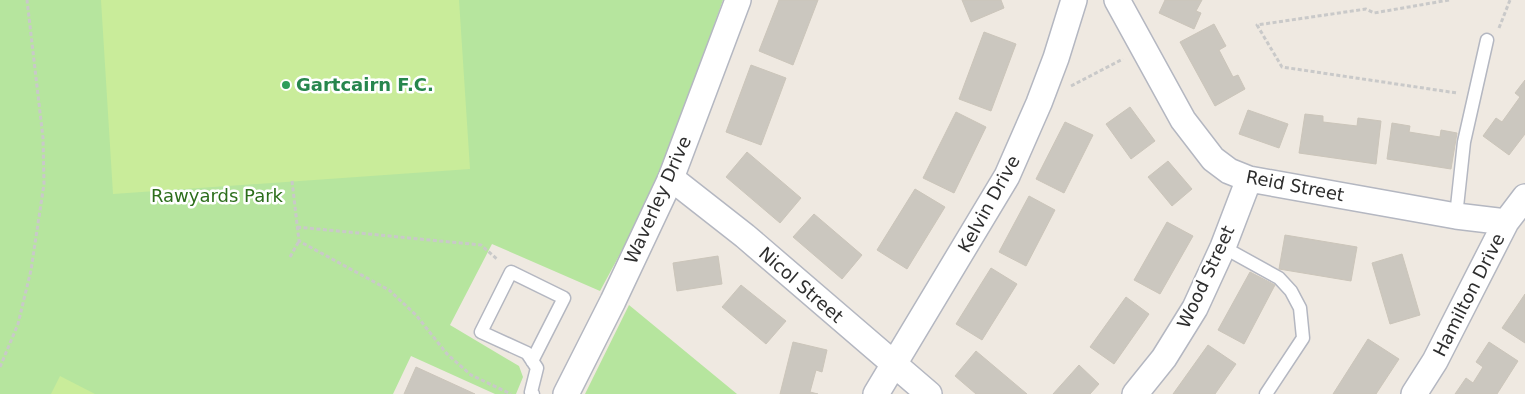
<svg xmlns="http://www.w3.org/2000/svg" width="1525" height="394" viewBox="0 0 1525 394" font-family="'DejaVu Sans',sans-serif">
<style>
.green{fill:#b6e59e}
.pitch{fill:#c9ec9a}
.building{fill:#cbc7bf;stroke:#cbc5ba}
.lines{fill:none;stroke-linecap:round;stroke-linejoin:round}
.lane-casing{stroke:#b4b7c1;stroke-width:15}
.street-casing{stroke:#b4b7c1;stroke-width:28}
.path{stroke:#c9c9c9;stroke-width:3;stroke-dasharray:4 2.5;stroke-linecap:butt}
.lane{stroke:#fff;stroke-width:12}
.street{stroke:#fff;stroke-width:25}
.leisure-dot{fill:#2e9e5b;stroke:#fff;stroke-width:2}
.labels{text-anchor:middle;stroke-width:5;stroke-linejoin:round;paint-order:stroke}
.leisure-label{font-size:18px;font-weight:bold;fill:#27864d;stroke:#fff;text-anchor:start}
.street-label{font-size:18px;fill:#2e2e2e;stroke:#fff}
.park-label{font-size:18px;fill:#2c6e1b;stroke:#fff}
</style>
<rect width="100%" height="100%" fill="#efe9e1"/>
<!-- green -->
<path class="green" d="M0,0h723l-53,148 -24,58 -46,85 -108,-47 -42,81 69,41 4,11 -7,17h-21l-84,-38 -18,38h-393z
M629,305l108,89h-152z"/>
<!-- pitch -->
<path class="pitch" d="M101,0h358l11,169 -357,25z
M60,376l35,18h-44z"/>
<!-- building -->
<path class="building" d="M779,0h39l-25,65 -34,-14z
M962,0h39l3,8 -33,14z
M1165,0h37l-6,11 5,2 -7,16 -35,-16z
M1214,24l12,22 -7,4 14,27 5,-2 7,14 -30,17 -35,-64z
M984,32l32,12 -25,67 -32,-12z
M751,65l35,13 -25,67 -35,-13z
M1525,80v54l-16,21 -26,-19 13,-18 6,4 18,-25 -5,-4z
M1130,107l25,34 -24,18 -25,-35z
M1248,110l40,14 -9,24 -40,-14z
M956,112l30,15 -32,66 -31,-15z
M1305,114l18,2v6l34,4 1,-8 23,3 -5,43 -77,-11z
M1065,122l28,13 -29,58 -28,-14z
M1392,123l18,3 -1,6 31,5 1,-7 16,3 -6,36 -64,-10z
M747,152l54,46 -21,25 -54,-46z
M1168,161l24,28 -20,17 -24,-29z
M915,189l30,18 -38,62 -30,-19z
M1029,196l26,14 -29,56 -27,-14z
M814,214l48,41 -20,24 -49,-42z
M1167,222l26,14 -33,58 -26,-14z
M1285,235l72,12 -6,34 -72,-12z
M1402,254l18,61 -30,9 -18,-61z
M718,256l4,28 -45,7 -4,-28z
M991,268l26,16 -35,56 -26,-16z
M1250,272l25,13 -31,59 -26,-14z
M741,285l45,36 -20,23 -44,-37z
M1525,294v49l-23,-15z
M1126,297l23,17 -35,50 -24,-17z
M1368,339l31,20 -23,35h-43z
M793,342l34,8 -5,22 -6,-2 -6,22 8,2h-38z
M1489,342l29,19 -21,33h-42l11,-16 7,5 10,-16 -7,-5z
M1208,345l28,19 -21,30h-42z
M976,351l51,43h-51l-21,-18z
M1079,365l20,19 -9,10h-37z
M416,367l59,27h-71z"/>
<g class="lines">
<defs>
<path id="lane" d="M1456,216l8,-74 23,-102
M1223,247l56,31 12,13 9,17 3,30 -37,56
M532,361l32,-63 -53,-26 -30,60 46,21 10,15 -6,24 2,2"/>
<path id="street" d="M1117,0l66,120 30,39 16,12 20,8 207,37 50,6
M671,178l74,58 184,158
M566,394l47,-93 58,-123 67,-178
M876,394l131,-218 32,-73 17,-45 18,-58
M1135,394l29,-36 31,-50 28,-61 26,-68
M1414,394l21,-33 71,-139 19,-25"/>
</defs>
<!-- lane casing -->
<use href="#lane" class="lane-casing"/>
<!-- street casing -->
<use href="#street" class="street-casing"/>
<!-- path -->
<path class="path" d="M1449,0l-75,13 -8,-4 -109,16 25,42 175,26
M1499,28l11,-28
M1071,86l52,-27
M292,181l7,60 90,49 27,25 31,39 24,21 40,19
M297,227l184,18 17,15
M290,257l9,-16
M0,367l18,-43 13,-54 13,-86 -1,-46 -16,-138"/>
<!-- lane -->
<use href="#lane" class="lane"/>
<!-- street -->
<use href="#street" class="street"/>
</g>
<!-- markers -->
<circle class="leisure-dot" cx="286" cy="85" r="5"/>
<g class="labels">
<!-- leisure labels -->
<g class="leisure-label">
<text x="296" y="91">Gartcairn F.C.</text>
</g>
<!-- street labels -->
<g class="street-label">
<text transform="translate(1295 186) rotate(11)" y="6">Reid Street</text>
<text transform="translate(658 200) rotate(-66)" y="6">Waverley Drive</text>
<text transform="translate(989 204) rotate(-61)" y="6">Kelvin Drive</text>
<text transform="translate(1206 277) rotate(-65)" y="6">Wood Street</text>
<text transform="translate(801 285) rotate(41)" y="6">Nicol Street</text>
<text transform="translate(1469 295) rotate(-63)" y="6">Hamilton Drive</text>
</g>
<!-- park labels -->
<g class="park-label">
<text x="217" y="202">Rawyards Park</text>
</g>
</g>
</svg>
